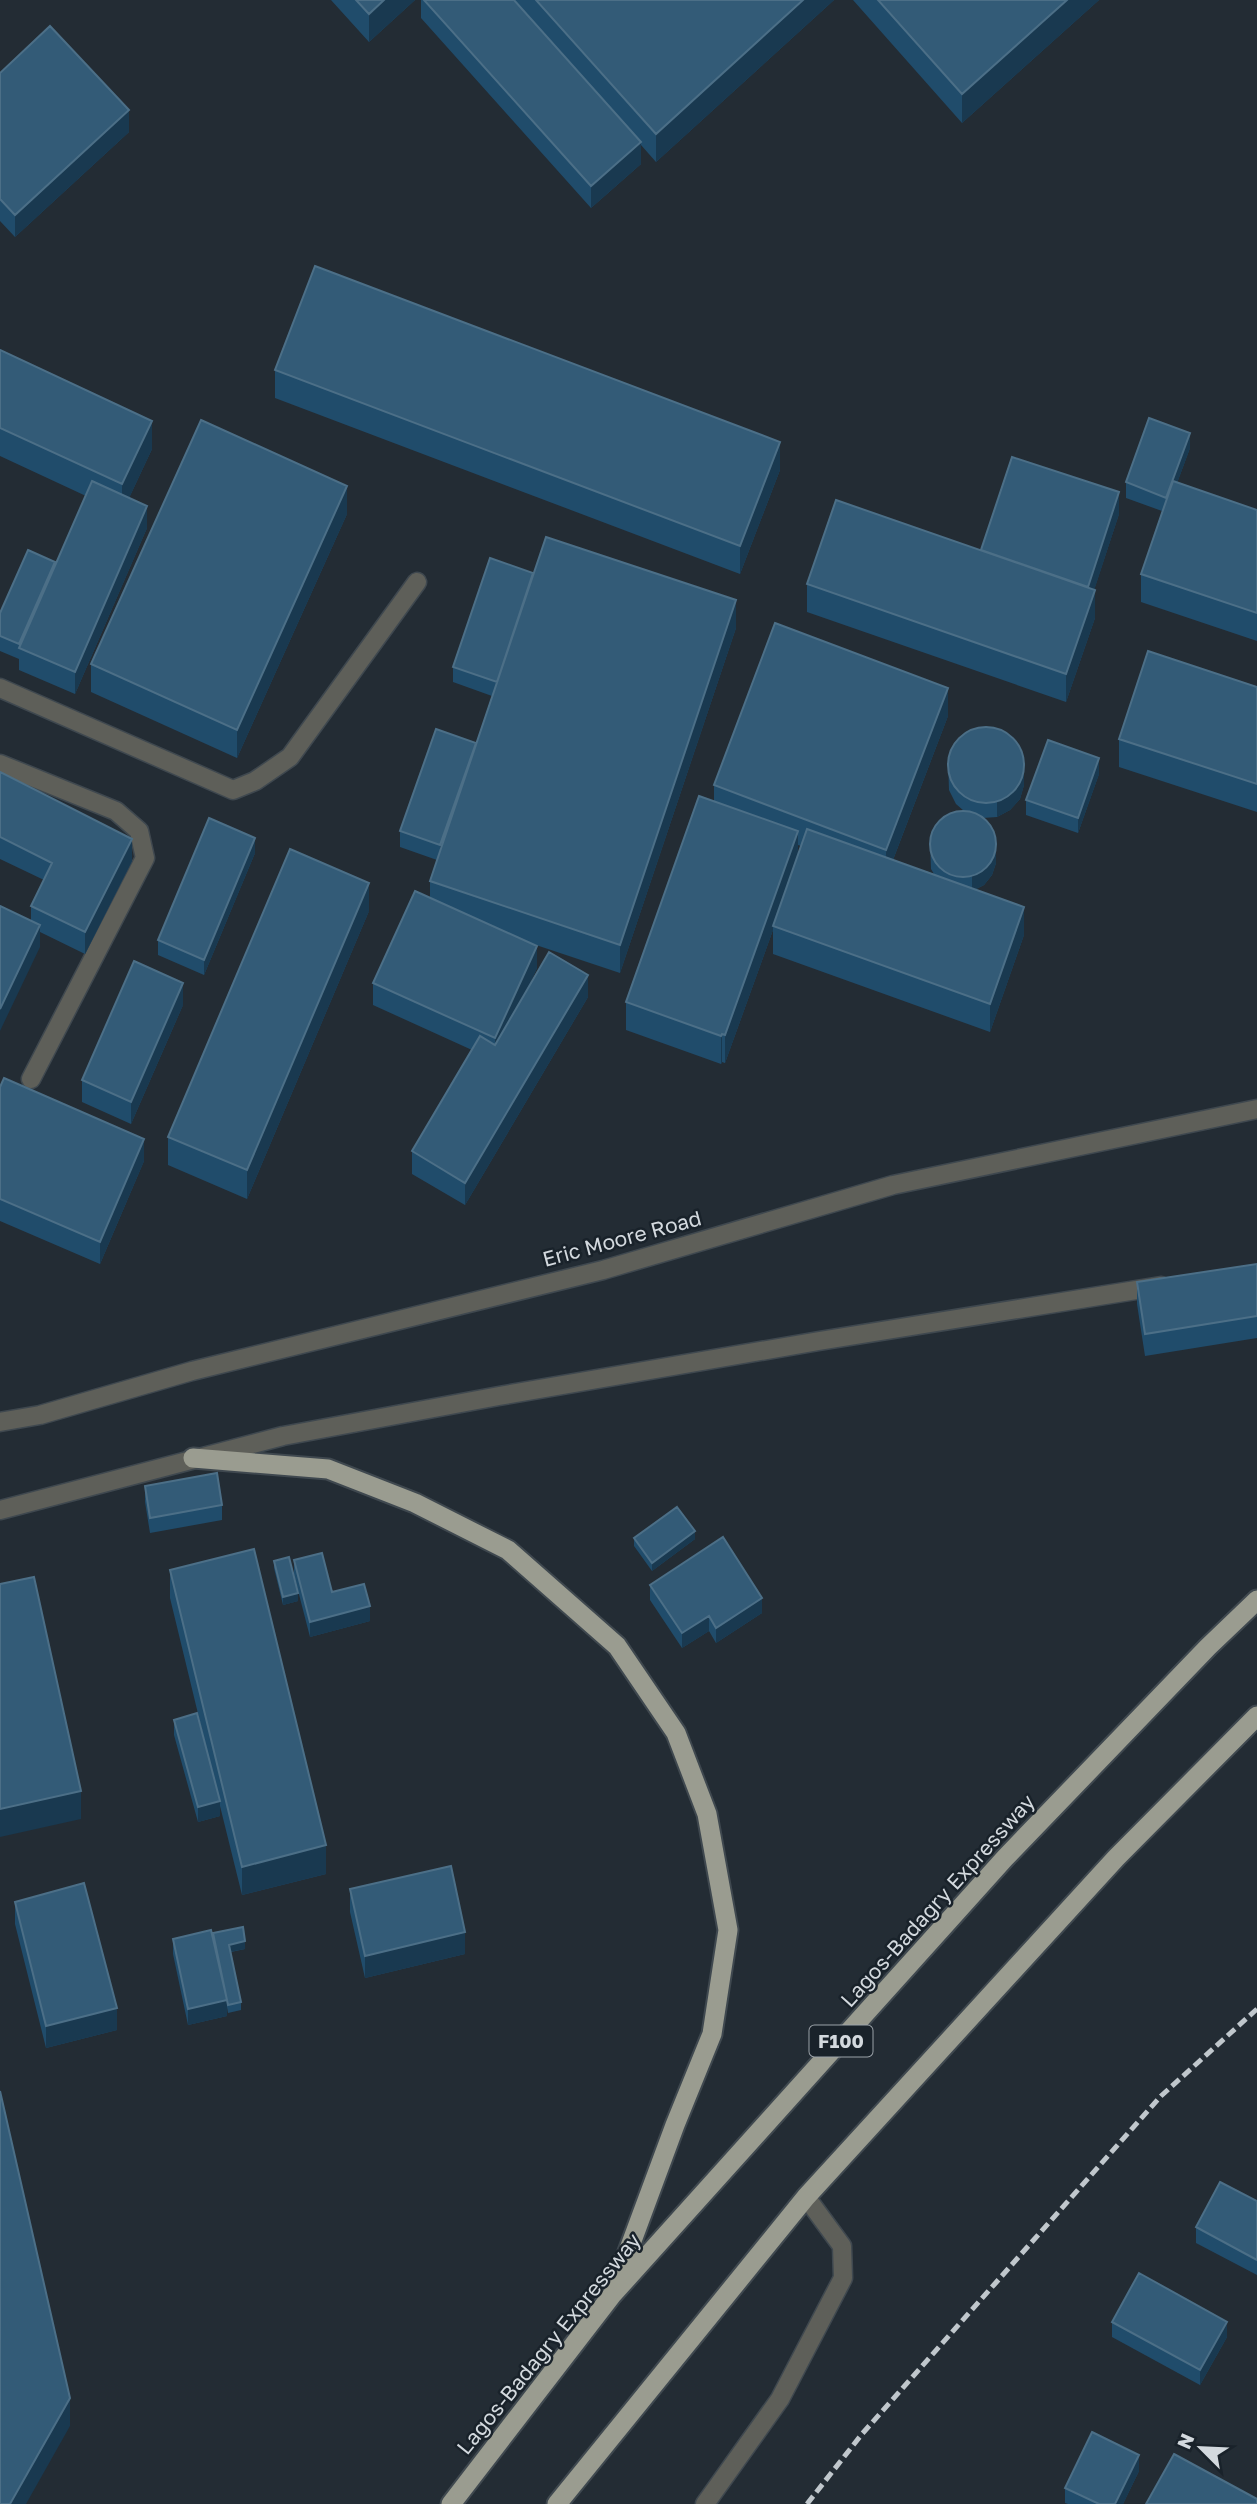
<svg xmlns="http://www.w3.org/2000/svg" width="1257" height="2504" viewBox="0 0 1257 2504" font-family="'Golos Text',sans-serif">
<style>
.lines{fill:none;stroke-linecap:round;stroke-linejoin:round}
.service-casing{stroke:#3f484f;stroke-width:21}
.minor-casing{stroke:#3f484f;stroke-width:21}
.tertiary-casing{stroke:#3f484f;stroke-width:21}
.trunk-casing{stroke:#3f484f;stroke-width:23}
.service{stroke:#5e5f59;stroke-width:18}
.minor{stroke:#5e5f59;stroke-width:18}
.tertiary{stroke:#5e5f59;stroke-width:18}
.trunk{stroke:#9a9c90;stroke-width:19}
.rail{stroke:#c0c7cc;stroke-width:5;stroke-dasharray:10 5;stroke-linecap:butt}
.wall{fill:#204c6b;fill-rule:evenodd}
.shaded-wall{fill:#193950}
.building{fill:#335b77;stroke:#4c6f87;stroke-width:2}
.labels{text-anchor:middle;stroke-width:5;stroke-linejoin:round;paint-order:stroke}
.shield{fill:#19222a;stroke:#9ba2a8;stroke-width:2}
.shield-label{font-size:19px;font-weight:bold;fill:#d3d9de}
.street-label{font-size:21px;fill:#d3d9de;stroke:#19222a}
</style>
<rect width="100%" height="100%" fill="#232c34"/>
<g class="lines">
<defs>
<path id="service" d="M0,688l233,102 22,-9 35,-24 127,-175
M705,2504l75,-105 63,-121 -1,-32 -36,-49"/>
<path id="minor" d="M0,764l116,47 23,20 6,27 -114,221"/>
<path id="tertiary" d="M0,1422l40,-7 152,-44 411,-101 290,-85 364,-76
M0,1510l283,-74 216,-40 320,-55 342,-55"/>
<path id="trunk" d="M193,1458l135,11 87,34 93,47 109,96 59,87 31,81 21,116 -16,104 -37,91 -59,159
M451,2504l161,-209 393,-437 203,-211 49,-47
M557,2504l249,-307 310,-339 141,-142"/>
</defs>
<!-- service casing -->
<use href="#service" class="service-casing"/>
<!-- minor casing -->
<use href="#minor" class="minor-casing"/>
<!-- tertiary casing -->
<use href="#tertiary" class="tertiary-casing"/>
<!-- trunk casing -->
<use href="#trunk" class="trunk-casing"/>
<!-- service -->
<use href="#service" class="service"/>
<!-- minor -->
<use href="#minor" class="minor"/>
<!-- tertiary -->
<use href="#tertiary" class="tertiary"/>
<!-- trunk -->
<use href="#trunk" class="trunk"/>
<!-- rail -->
<path class="rail" d="M807,2504l55,-70 299,-338 96,-87"/>
</g>
<!-- wall -->
<path class="wall" d="M331,0h84l-46,42z
M421,0h413l-178,162 -15,-17v19l-50,44 -170,-190z
M853,0h246l-137,123z
M0,73l129,59 -114,105 -15,-16z
M0,350l152,99 -23,49 18,30 -72,166 -56,-24v-11l-19,-8v-38l55,-47 31,-70 -86,-40z
M275,370l505,100 -40,104 -465,-176z
M1190,448l-13,35 80,27v131l-116,-39v-28l21,-63 -36,-13v-16z
M347,514l-110,244 -146,-66v-28z
M1119,514l-25,76 1,28 -29,84 -259,-90v-28l174,-34z
M533,573l203,55 -116,345 -87,-29 4,24 -9,19 60,10 -123,208 -53,-31v-23l60,-101 -99,-45v-22l57,-86v-16l7,-21 -37,-13v-16l76,-88 16,-47 -39,-14v-15z
M1257,687v125l-138,-45v-28z
M948,716l-55,144 41,14 -3,-5 -1,-28 34,-30 -8,-7 -7,-14 -1,-30 76,25 -4,14 -10,11 -13,7 -14,1 13,45 -4,12 -8,10 -8,4 48,46 -34,97 -217,-78v-24l-48,133 -3,-1 -1,2 -95,-34v-28l88,-200v-17zM798,845l3,1 -3,10z
M0,772l132,89 -47,93 -45,-22v15l-9,-26v-15l13,-26 -44,-21z
M1099,774l-21,59 -52,-18v-15z
M255,853l-51,122 -46,-20v-15z
M369,911l-122,288 -79,-34v-28z
M183,1005l-52,119 -49,-22v-22z
M0,1087l144,74 -44,103 -100,-43z
M1257,1264v74l-112,18 -8,-52v-22z
M145,1486l77,19v15l-72,13 -5,-31z
M634,1538l61,1 -43,32 -18,-25z
M294,1560l38,32 38,29 -60,16 -16,-62z
M274,1561l24,40 -15,4 -9,-37z
M170,1570l156,304 -84,21 -22,-89v10l-22,6 -24,-87v-15l34,35 -38,-157z
M650,1585l112,28 -46,30 -7,-12 -27,17 -32,-48z
M350,1889l115,65 -100,24 -15,-66z
M15,1902l102,128 -71,18 -31,-124z
M213,1933l32,16 -14,3 10,50v8l-13,3 -1,-6v9l-39,9 -15,-71v-15h40z
M1257,2201v74l-61,-32v-16z
M1112,2322l115,15 -27,48 -88,-48z
M1139,2471l-16,33h-55l-3,-1v-15z"/>
<!-- shaded-wall -->
<path class="shaded-wall" d="M384,0h31l-46,42v-28z
M803,0h31l-178,162v-28z
M1067,0h32l-137,123v-29z
M129,110v22l-114,105v-22z
M641,142v22l-50,44v-22z
M152,421v28l-30,64v-29z
M1190,433v15l-24,65v-15z
M780,442v28l-40,104v-28z
M347,486v28l-110,244v-28z
M1119,492v22l-31,95v-22z
M147,506v22l-72,166v-22z
M55,562v15l-36,71v11v-15z
M1095,590v28l-29,84v-28z
M736,600v28l-116,345v-28z
M948,688v28l-62,162v-28z
M476,743l-36,118v-16z
M1099,758v16l-21,59v-15z
M1024,770v15l-4,14 -10,11 -13,7v-15z
M798,831v28l-25,67v4l-48,133v-28z
M255,838v15l-51,122v-15z
M132,839v22l-47,93v-22z
M996,848v15l-4,12 -8,10 -12,6v-15z
M369,883v28l-122,288v-29z
M1024,907v28l-34,97v-28z
M40,925v22l-40,84v-22z
M537,946v22l-42,92v-22z
M588,975v22l-123,208v-22z
M183,983v22l-52,119v-22z
M722,1034v28l-1,2v-28z
M144,1139v22l-44,103v-22z
M695,1531v8l-43,32v-8z
M298,1593v8l-15,4v-8z
M762,1598v15l-46,30v-15z
M370,1606v15l-60,16v-15z
M709,1616v15l-27,17v-15z
M81,1791v28l-81,18v-28z
M220,1801v15l-22,6v-15z
M326,1845v29l-84,21v-28z
M465,1932v22l-100,24v-22z
M245,1941v8l-16,3v-7z
M227,2000v16l-39,9v-16z
M117,2008v22l-71,18v-22z
M1227,2322v15l-27,48v-15z
M70,2398v28l-44,78h-16z
M1139,2455v16l-16,33h-8z"/>
<!-- building -->
<path class="building" d="M356,0h28l-15,14z
M424,0h90l127,142 -50,44z
M536,0h267l-147,134z
M878,0h189l-105,94z
M50,26l79,84 -114,105 -15,-16v-126z
M315,266l465,176 -40,104 -465,-176z
M0,350l152,71 -30,63 -122,-56z
M1149,418l41,15 -24,65 -40,-16z
M201,420l146,66 -110,244 -146,-66z
M1012,457l107,35 -31,95 -107,-37z
M92,481l55,25 -72,166 -56,-24z
M1173,481l84,29v103l-116,-39z
M836,500l259,90 -29,84 -259,-90z
M546,537l190,63 -116,345 -190,-64z
M28,550l27,12 -36,82 -19,-8v-23z
M490,558l43,15 -36,109 -44,-15z
M775,623l173,65 -62,162 -172,-65z
M1148,651l109,36v97l-138,-45z
M948 765a38 38 0 1 1 76 0a38 38 0 1 1-76 0Z
M436,729l40,14 -36,102 -40,-14z
M1048,740l51,18 -21,60 -52,-18z
M0,772l132,67 -47,93 -54,-26 21,-43 -52,-26z
M699,796l99,35 -73,204 -3,-1 -1,2 -95,-34z
M930 844a33 33 0 1 1 66 0a33 33 0 1 1-66 0Z
M209,818l46,20 -51,122 -46,-20z
M807,829l217,78 -34,97 -217,-78z
M290,849l79,34 -122,287 -79,-33z
M415,891l122,55 -42,92 -122,-55z
M0,906l40,19 -40,84z
M549,952l39,23 -123,208 -53,-32 68,-115 15,9z
M134,961l49,22 -52,119 -49,-22z
M4,1078l140,61 -44,103 -100,-43v-112z
M1257,1264v52l-112,18 -8,-52z
M217,1473l5,32 -72,13 -5,-32z
M677,1507l18,24 -43,32 -18,-25z
M723,1537l39,61 -46,30 -7,-12 -27,17 -32,-48z
M254,1549l72,296 -84,22 -72,-297z
M322,1553l10,39 32,-8 6,22 -60,16 -16,-62z
M289,1557l9,36 -15,4 -9,-36z
M34,1577l47,214 -81,18v-225z
M197,1713l23,88 -22,6 -24,-87z
M451,1866l14,66 -100,24 -15,-67z
M84,1883l33,125 -71,18 -31,-124z
M243,1927l2,14 -16,4 12,57 -13,3 -15,-72z
M211,1930l16,70 -39,9 -15,-70z
M0,2091l70,307 -60,106h-10z
M1220,2182l37,19v59l-61,-33z
M1139,2273l88,49 -27,48 -88,-48z
M1092,2432l47,23 -24,49h-16l-34,-16z
M1174,2454l83,45v5h-111z"/>
<g class="labels">
<!-- shield labels -->
<rect class="shield" x="809.5" y="2025.5" width="63" height="31" rx="5"/>
<g class="shield-label">
<text x="841" y="2048">F100</text>
</g>
<!-- street labels -->
<g class="street-label">
<text transform="translate(622 1239) rotate(-15)" y="7">Eric Moore Road</text>
<text transform="translate(938 1901) rotate(-48)" y="7">Lagos-Badagry Expressway</text>
<text transform="translate(549 2344) rotate(-51)" y="7">Lagos-Badagry Expressway</text>
</g>
</g>
<!-- north arrow -->
<g transform="translate(1201 2448) rotate(294)" stroke="#19222a" stroke-width="5" paint-order="stroke">
<path d="M0-5L12 26L0 18L-12 26Z" fill="#d3d9de"/>
<text y="-10" font-size="19" font-weight="bold" text-anchor="middle" fill="#d3d9de">N</text>
</g>
</svg>
